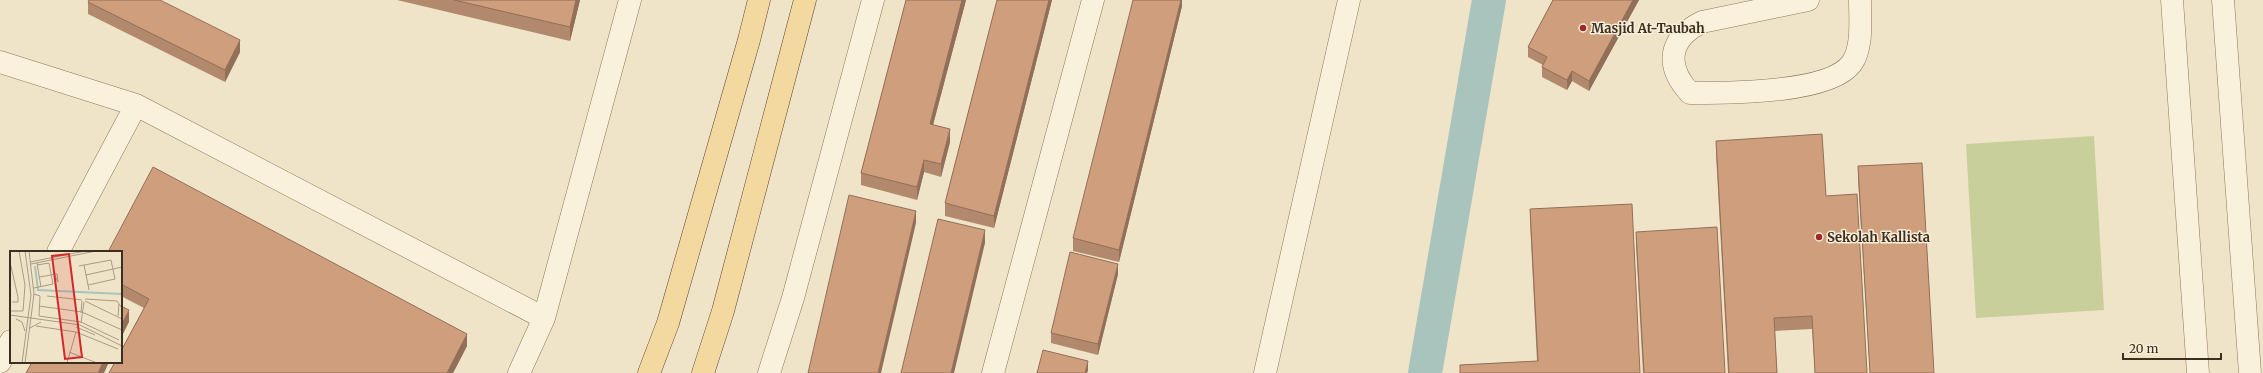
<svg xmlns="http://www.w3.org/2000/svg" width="2263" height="373" viewBox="0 0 2263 373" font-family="Merriweather,serif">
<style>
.green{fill:#c9cf9b}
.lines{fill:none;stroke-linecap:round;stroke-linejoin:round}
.canal{stroke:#a9c4bc;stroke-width:34}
.minor-casing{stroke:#8d765c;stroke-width:23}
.major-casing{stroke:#5b4430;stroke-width:23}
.minor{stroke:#faf1dc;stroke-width:22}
.major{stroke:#f3d9a0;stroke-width:22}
.wall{fill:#b2896c}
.shaded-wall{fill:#916f58}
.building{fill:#cf9f7d;stroke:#916f58}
.poi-dot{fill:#9e2a2b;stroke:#f7eed8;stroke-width:1.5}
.labels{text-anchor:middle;stroke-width:3;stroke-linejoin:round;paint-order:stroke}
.poi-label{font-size:13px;font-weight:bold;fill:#3d2e20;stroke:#f7eed8;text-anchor:start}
.inset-river{fill:none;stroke:#a9c4bc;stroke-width:2}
.inset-road{fill:none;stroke:#a89b85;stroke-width:1}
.view{fill:#d62828;fill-opacity:0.15;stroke:#d62828;stroke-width:2}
.inset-edge{fill:none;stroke:#3d2e20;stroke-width:2}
</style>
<rect width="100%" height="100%" fill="#f0e4c8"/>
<!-- green -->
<path class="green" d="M2094,136l10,174 -128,8 -10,-174z"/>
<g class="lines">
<!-- canal -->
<path class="canal" d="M1425,373l64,-373"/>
<defs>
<path id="minor" d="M1808,0l-106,22c-34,17 -37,44 -12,71 37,0 140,1 162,-30 11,-16 8,-44 8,-63
M2172,0l26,373
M2223,0l27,373
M0,62l136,43 408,213 86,-318
M58,252l78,-147
M0,362l11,-21
M519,373l25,-55
M769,373l24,-75 80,-298
M993,373l100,-373
M1265,373l84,-373"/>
<path id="major" d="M649,373l19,-50 81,-283 10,-40
M703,373l20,-62 82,-311"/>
</defs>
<!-- minor casing -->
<use href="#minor" class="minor-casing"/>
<!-- major casing -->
<use href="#major" class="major-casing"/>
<!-- minor -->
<use href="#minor" class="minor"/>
<!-- major -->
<use href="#major" class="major"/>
</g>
<!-- wall -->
<path class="wall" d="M397,0h183l-10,41z
M906,0h60l-33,125 17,17 -9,35 -17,-5 -7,28 -56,-15v-12z
M997,0h55l-58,228 -49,-12v-13z
M1182,0v6l-63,256 -46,-11v-13z
M1553,0h86l-50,91 -17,-10 -5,9 -25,-13v-10l1,-2 -15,-8v-10z
M88,2l152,50 -15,30 -137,-68z
M1716,141l110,55 41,177h-52l-3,-44 -37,2 2,42h-49l-12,-220z
M1858,166l76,207h-64l-12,-194z
M1530,209l110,164h-180v-8l77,-4 -7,-139z
M1636,232l89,141h-82l-7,-128z
M121,252l346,94 -14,27h-344l35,-65 -23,-12z
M1118,274l-20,81 -47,-12v-10z"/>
<!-- shaded-wall -->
<path class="shaded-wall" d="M576,0h4l-10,41v-14z
M962,0h4l-36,136v-12z
M1049,0h3l-58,228v-12z
M1181,0h1v6l-63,256v-12z
M1633,0h6l-50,91v-10z
M240,40v12l-15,30v-12z
M1572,71v10l-5,9v-10z
M950,129v13l-9,35v-13z
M924,160v12l-7,28v-13z
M916,211v12l-35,150h-3z
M985,230v13l-31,130h-3z
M1118,264v10l-20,81v-11z
M129,310v12l-8,16v-12z
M467,334v12l-14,27h-6z
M1088,361v10l-1,2h-2z
M103,362h6l-5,11h-6z"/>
<!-- building -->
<path class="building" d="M89,0h71l80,40 -15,30 -137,-68z
M454,0h122l-6,27z
M906,0h56l-32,124 20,5 -9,35 -17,-4 -7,27 -56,-14z
M997,0h52l-55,216 -49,-13z
M1133,0h48l-62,250 -46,-12z
M1553,0h80l-44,81 -17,-10 -5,9 -25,-13 5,-10 -19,-10z
M1822,134l4,62 31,-2 10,179h-52l-3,-57 -38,2 3,55h-48l-13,-232z
M1922,163l12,210h-64l-12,-207z
M153,167l314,167 -20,39h-338l6,-11h6v-11l28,-52 -28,-15v-32h-13z
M849,195l67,16 -38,162h-70z
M1632,204l8,169h-180v-8l78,-4 -8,-152z
M938,219l47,11 -34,143h-50z
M1717,227l8,146h-81l-8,-141z
M1070,252l48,12 -20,80 -47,-11z
M121,306l8,4 -8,16z
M1043,350l45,11 -3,12h-48z
M32,362h71l-5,11h-72z"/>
<!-- markers -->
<g class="poi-dot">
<circle cx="1583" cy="28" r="4"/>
<circle cx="1819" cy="237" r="4"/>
</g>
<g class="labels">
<!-- poi labels -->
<g class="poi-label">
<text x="1591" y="33">Masjid At-Taubah</text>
<text x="1827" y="242">Sekolah Kallista</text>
</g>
</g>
<!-- overview -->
<g transform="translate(10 251)">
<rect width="112" height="112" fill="#f0e4c8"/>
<path class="inset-river" d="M25,15l3,24 84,4"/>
<path class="inset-road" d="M0,11l8,35v5h-6M20,11l55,-11M27,12l4,24M21,13l65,-13M74,14l5,25M69,15l32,-6 4,19 -27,6M76,24l36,-8M29,26l12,-2 4,-1h2l1,8 -4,-8M24,37l19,-4 -4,-21 -12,2M24,43l6,2 -1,20 42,6 38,18M37,45l35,4M75,48l32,2 5,7M75,50l37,18M29,55l43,6 40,18M0,60h13l2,-26 -6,-34M71,62l1,-12M0,64l70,10 42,21M108,65l1,-12M6,68l6,3 3,9M71,72l3,-21M26,75l40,6 -9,31M66,76l19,8M20,77l11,-6M66,81l42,17M59,101l28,11M12,112l9,-68 -6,-44M15,112l9,-69 -5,-43"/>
<path class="view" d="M59,3l13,103 -17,2 -13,-103z"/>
<rect width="112" height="112" class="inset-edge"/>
</g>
<!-- scale -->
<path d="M2123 353v6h98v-6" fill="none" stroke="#3d2e20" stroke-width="2"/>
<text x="2129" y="353" font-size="12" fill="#3d2e20" stroke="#f7eed8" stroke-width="3" paint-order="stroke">20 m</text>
</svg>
